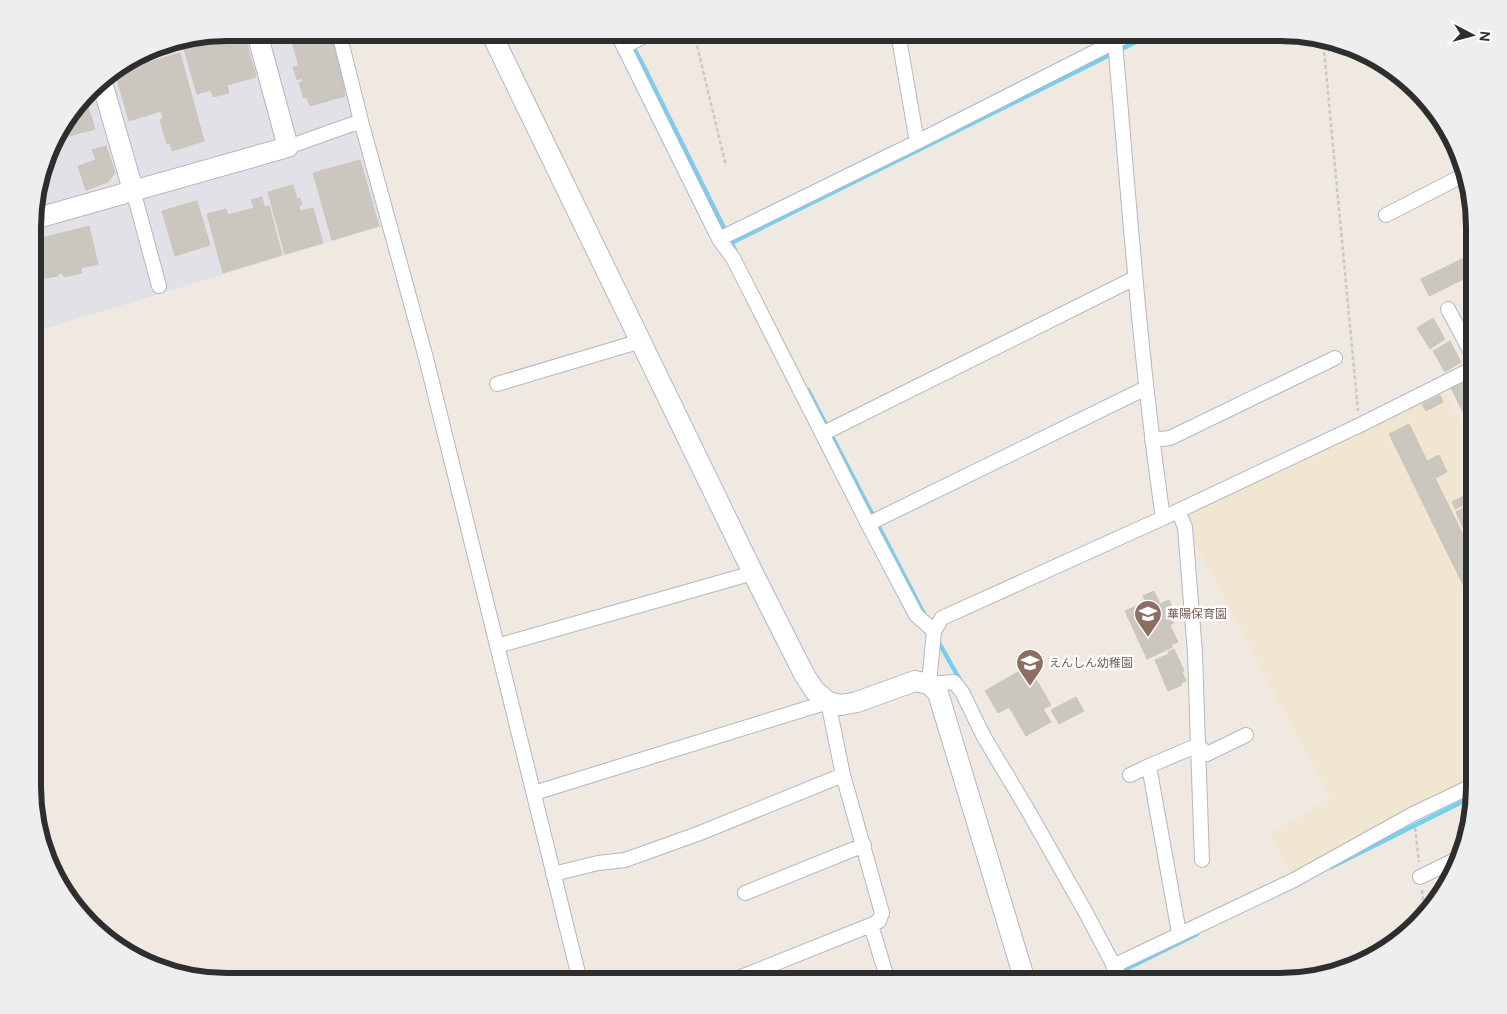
<svg xmlns="http://www.w3.org/2000/svg" width="1507" height="1014" viewBox="0 0 1507 1014" font-family="'DM Sans','Noto Sans JP',sans-serif">
<style>
.industrial{fill:#e3e1e8}
.education{fill:#f0e6d1}
.lines{fill:none;stroke-linecap:round;stroke-linejoin:round}
.stream{stroke:#75cff0;stroke-width:4.5}
.building{fill:#cbc7bf;stroke:#cbc5ba}
.street-casing{stroke:#b4b7c1;stroke-width:16}
.secondary-casing{stroke:#b4b7c1;stroke-width:22}
.path{stroke:#c9c9c9;stroke-width:2.5;stroke-dasharray:4 2.5;stroke-linecap:butt}
.street{stroke:#fff;stroke-width:14}
.secondary{stroke:#fff;stroke-width:20}
.labels{text-anchor:middle;stroke-width:4.5;stroke-linejoin:round;paint-order:stroke}
.education-label{font-size:12px;fill:#785e54;stroke:#fff;text-anchor:start}
.rim{fill:none;stroke:#2e2e2e;stroke-width:6}
</style>
<rect width="100%" height="100%" fill="#efe9e1"/>
<!-- industrial -->
<path class="industrial" d="M228,33h109l52,191 -355,108v-130l19,-61 46,-60 54,-34z"/>
<!-- education -->
<path class="education" d="M1441,384l28,56 5,-3v348l-180,95 -24,-46 60,-36 -152,-287z"/>
<g class="lines">
<!-- stream -->
<path class="stream" d="M626,33l18,34 91,183
M731,243l423,-210
M808,390l117,226
M938,641l22,39
M1331,867l143,-71
M1122,971l75,-37"/>
</g>
<!-- building -->
<path class="building" d="M223,33l1,2 -25,7 -1,-4z
M244,33l12,44 -29,8 2,8 -16,4 -2,-7 -14,4 -13,-45z
M300,33h30l16,56h-2l1,7 -35,10 -3,-9 -3,1 -5,-15 4,-2 -1,-3 -5,2 -4,-13 6,-1 -9,-31z
M194,39v2l-57,16 16,-10z
M180,53l24,88 -32,10 -2,-8 -3,1 -7,-24 3,-1 -2,-8 -32,10 -14,-49z
M88,107l7,22 -41,11 22,-30z
M106,146l9,26 -7,10 -22,8 -8,-24 18,-6 -4,-10z
M360,160l19,66 -47,14 -19,-67z
M43,174l4,16 -10,3z
M293,185l4,14 3,-1 2,6 -3,1 1,6 13,-3 10,35 -38,11 -17,-62z
M262,197l2,10 5,-1 13,49 -59,18 -16,-59 19,-5 2,6 26,-7 -3,-8z
M197,201l13,44 -35,11 -13,-45z
M89,226l9,38 -17,4 1,5 -18,4 -1,-4 -5,1v2l-24,4v-40z
M1474,253v21l-45,22 -8,-17z
M1433,318l12,21 -15,10 -13,-21z
M1450,341l11,21 -16,10 -12,-21z
M1474,376v35l-9,5 -14,-28z
M1440,395l3,7 -17,9 -4,-7z
M1409,424l18,37 12,-6 8,17 -12,6 39,79v50l-85,-173z
M1474,491v9l-19,9 -3,-7z
M1469,505l5,11v7l-11,5 -7,-16z
M1154,591l6,13 9,-4 5,11 -5,3 5,9 -4,2 8,17 -7,3 2,2 -26,12 -22,-48 21,-9 -3,-6z
M1174,649l10,22 -2,1 4,9 -5,2 1,2 -14,6 -13,-31 14,-6 -1,-2z
M1034,651l5,8 -10,6 -5,-9z
M1028,666l23,39 -8,4 8,13 -25,14 -17,-29 -11,6 -13,-22z
M1076,697l8,14 -25,13 -8,-14z"/>
<g class="lines">
<defs>
<path id="street" d="M339,33l22,88 65,237 154,623
M617,33l102,206 14,19 135,266 48,91 18,16
M898,33l19,109
M1115,42c14,159 25,318 48,476
M625,46l25,-13
M288,147l73,-26
M133,190l26,96
M1386,215l76,-39
M719,239l198,-97 215,-109
M1448,309l26,49
M497,384l144,-43
M822,434l313,-156
M1152,440l18,-2 165,-80
M1178,511l7,16 10,126 3,92 -49,21 30,167
M868,524l278,-136
M497,646l256,-73
M1198,745l4,115
M1198,745l9,9 39,-19
M1130,775l19,-9
M534,793l294,-91 15,73 39,138 -3,8 -8,4 -140,56
M553,874l45,-11 27,-3 75,-27 143,-58
M1420,877l39,-19
M745,893l119,-48
M871,925l17,56
M1113,966l181,-86 119,-66 61,-29
M1122,981l-36,-68 -60,-106 -42,-70 -22,-45 -8,-10 -25,2 5,-53 8,-13 221,-100 197,-93 114,-57"/>
<path id="secondary" d="M491,33l262,540 52,103 10,15 13,11 13,3 16,-3 58,-21 14,3 9,9 87,288
M101,79l32,111
M34,219l254,-72 -31,-114"/>
</defs>
<!-- street casing -->
<use href="#street" class="street-casing"/>
<!-- secondary casing -->
<use href="#secondary" class="secondary-casing"/>
<!-- path -->
<path class="path" d="M694,33l32,133
M1323,39l35,372
M1415,828l4,34
M1422,890l2,23"/>
<!-- street -->
<use href="#street" class="street"/>
<!-- secondary -->
<use href="#secondary" class="secondary"/>
</g>
<!-- icons -->
<defs>
<symbol id="school-pin" viewBox="-11 -11 22 30"><path d="M0 17L-7.5 6A9.5 9.5 0 1 1 7.5 6Z" fill="#8d6e63" stroke="#fff"/><path d="M0-5L7-2L0 1L-7-2ZM-4 1L0 2.5L4 1V4Q0 6-4 4Z" fill="#fff"/></symbol>
</defs>
<g fill-rule="evenodd">
<use href="#school-pin" x="1132" y="598" width="32" height="43"/>
<use href="#school-pin" x="1014" y="647" width="32" height="43"/>
</g>
<g class="labels">
<!-- education labels -->
<g class="education-label">
<text x="1167" y="618">華陽保育園</text>
<text x="1049" y="667">えんしん幼稚園</text>
</g>
</g>
<!-- crop -->
<path d="M0 0H1507V1014H0ZM227 41H1280A186 186 0 0 1 1466 227V787A186 186 0 0 1 1280 973H227A186 186 0 0 1 41 787V227A186 186 0 0 1 227 41Z" fill="#eee" fill-rule="evenodd"/>
<path class="rim" d="M227 41H1280A186 186 0 0 1 1466 227V787A186 186 0 0 1 1280 973H227A186 186 0 0 1 41 787V227A186 186 0 0 1 227 41Z"/>
<!-- north arrow -->
<g transform="translate(1472 35) rotate(96)" stroke="#ffffff" stroke-width="4" paint-order="stroke">
<path d="M0-4L9 19L0 12L-9 19Z" fill="#2e2e2e"/>
<text y="-8" font-size="14" font-weight="bold" text-anchor="middle" fill="#2e2e2e">N</text>
</g>
</svg>
